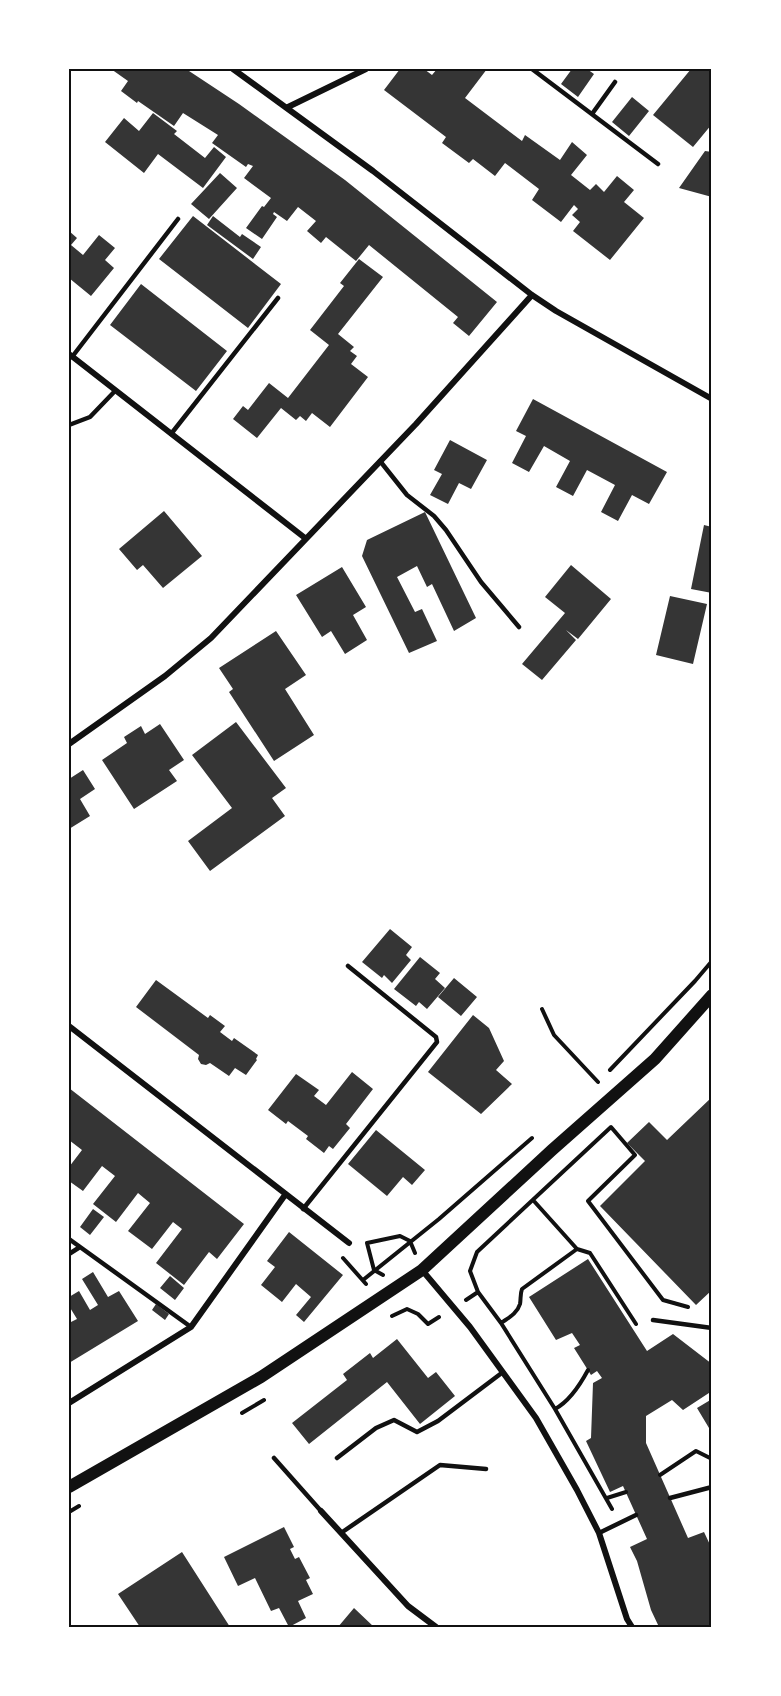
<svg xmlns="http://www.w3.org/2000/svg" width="781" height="1696" viewBox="0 0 781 1696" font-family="Inter,sans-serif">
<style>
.building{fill:#353535}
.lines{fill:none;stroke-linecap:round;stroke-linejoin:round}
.path{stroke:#111;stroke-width:4}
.service{stroke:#111;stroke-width:4.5}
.minor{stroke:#111;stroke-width:6}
.secondary{stroke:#111;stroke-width:12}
.neatline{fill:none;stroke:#111;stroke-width:2}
</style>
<rect width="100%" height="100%" fill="#fff"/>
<!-- building -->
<path class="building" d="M111,69h75l53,35 106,76 152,122 -28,34 -16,-13 5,-6 -89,-72 -13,16 -30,-24 -5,6 -14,-12 9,-10 -18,-14 -11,14 -13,-9 -1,2 4,3 -15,22 -16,-11 16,-22 2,1 7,-9 -27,-20 9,-12 -5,-2 -2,3 -34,-24 6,-8 -35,-22 -9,13 -36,-25 -1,2 -16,-12 7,-10z
M400,69h24l8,6 5,-6h50l-22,29 57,43 3,-6 35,25 12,-18 15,13 -16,20 19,15 6,-6 8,8 13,-16 17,14 -10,12 20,16 -34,42 -37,-29 7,-9 -8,-7 6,-6 -4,-4 -13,17 -29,-22 7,-11 -34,-26 -10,13 -22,-17 -4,4 -27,-20 4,-6 -62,-47z
M572,69h15l7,5 -16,23 -17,-13z
M691,69h13l2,2 6,-2v55l-19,23 -40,-32z
M632,97l17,14 -20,25 -17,-14z
M153,113l24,18 -3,3 31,24 9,-11 12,10 -23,31 -45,-34 -14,19 -39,-31 19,-24 15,13z
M705,151l7,1v45l-33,-9z
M220,173l17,15 -28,31 -18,-15z
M193,216l88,68 -33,44 -89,-69z
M213,216l27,21 2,-3 19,13 -8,12 -46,-34z
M69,231l8,7 -6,7 12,10 16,-20 16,13 -10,12 9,8 -23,28 -22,-18 2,-10 -2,-2z
M359,259l24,18 -45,57 16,13 -4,4 7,5 -6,8 17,13 -38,50 -18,-14 -6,8 -6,-5 -4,4 -15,-12 -24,30 -24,-19 10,-13 5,4 21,-27 19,15 41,-53 -19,-15 34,-44 -4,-3z
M141,284l86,67 -31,40 -86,-66z
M533,399l134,73 -18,32 -17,-9 -14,26 -17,-9 14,-27 -28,-15 -14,26 -17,-9 14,-26 -26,-15 -15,26 -17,-9 14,-27 -10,-5z
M450,440l37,20 -16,29 -12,-6 -11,21 -18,-9 12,-21 -8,-4z
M164,511l38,45 -39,32 -20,-23 -6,5 -18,-21z
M425,512l51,106 -22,13 -22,-47 -5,3 -10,-21 -20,11 18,35 7,-3 15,32 -28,12 -47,-97 5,-16z
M704,525l8,2v66l-21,-4z
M571,565l40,34 -33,40 -12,-9 10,10 -34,40 -20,-16 43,-51 -20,-16z
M342,567l24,40 -13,8 14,25 -22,14 -14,-23 -9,6 -26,-42z
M670,596l37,8 -14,60 -37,-9z
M276,631l30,44 -21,14 29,46 -40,26 -45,-69 4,-3 -14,-21z
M236,722l50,66 -14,10 13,18 -75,55 -22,-30 44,-33 -40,-53z
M160,724l24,36 -15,10 8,11 -43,28 -32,-49 25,-17 -3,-6 17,-11 4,8z
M83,770l12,19 -15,10 10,17 -21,13v-50z
M390,929l22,18 -6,8 5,5 -19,23 -8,-8 -2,3 -20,-16z
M420,957l20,16 -5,6 10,9 -18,21 -8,-7 -3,4 -22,-17z
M454,978l23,19 -16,19 -23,-19z
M156,980l52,38 2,-3 15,11 -5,6 12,9 2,-3 24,17 -2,4 1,1 -11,15 -11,-7 -6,8 -19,-13 -4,2 -5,-1 -3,-5 1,-4 -63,-48z
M473,1015l16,13 15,33 -8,9 16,14 -31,30 -53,-42z
M352,1072l21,17 -27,35 4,4 -17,21 -4,-3 -5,7 -18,-14 2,-3 -20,-15 -2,3 -18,-14 28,-36 23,16 -5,6 12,9z
M69,1088l175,136 -27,35 -8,-7 -25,33 -28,-22 26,-34 -9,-7 -21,27 -24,-18 22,-28 -12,-10 -22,29 -23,-18 22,-28 -13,-10 -19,25 -14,-10v-14l13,-17 -13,-10z
M712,1097v193l-16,15 -96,-99 45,-45 -18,-18 22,-21 18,18z
M376,1130l49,40 -13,15 -9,-8 -16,19 -39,-32z
M93,1209l11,8 -14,18 -10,-8z
M289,1232l54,43 -39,47 -8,-7 15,-18 -15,-13 -14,18 -21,-17 14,-18 -8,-6z
M588,1259l59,92 26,-17 39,30v27l-29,19 -11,-10 -26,16v27l42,95 16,-6 8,17v78h-53l-8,-17 -14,-49 -7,-14 17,-8 -24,-53 -13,6 -24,-51 5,-3 2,-55 9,-5 -5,-7 -6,4 -17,-27 6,-3 -8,-12 -16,7 -27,-43z
M93,1272l15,25 11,-6 19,30 -69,42v-40l8,-4 -8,-13v-9l10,-6 11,19 8,-5 -16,-26z
M170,1276l14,12 -9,12 -15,-12z
M156,1304l13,10 -4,6 -13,-10z
M397,1339l31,39 8,-6 19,24 -35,28 -33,-42 -78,62 -17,-21 55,-43 -4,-6 27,-21 3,5z
M712,1399v34l-15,-25z
M284,1527l10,20 -4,2 5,10 4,-2 11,21 -4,2 7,14 -15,7 8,17 -17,9 -10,-19 -8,3 -16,-33 -17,8 -14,-29z
M182,1552l48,75h-90l-22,-33z
M354,1608l20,19h-36z"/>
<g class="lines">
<!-- path -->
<path class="path" d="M542,1009l12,26 44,47
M610,1070l85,-89 17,-20
M533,1200l44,49 13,4 46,71
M367,1243l7,27 9,5
M367,1243l33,-7 10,5 5,12
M343,1258l23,26
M363,1280l76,-61 93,-81
M466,1300l12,-8
M392,1316l15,-7 11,5 10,10 11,-7
M501,1323c7,-5 16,-9 19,-19 1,-5 0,-10 2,-15l55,-40
M555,1409c15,-8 25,-24 33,-39
M242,1413l22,-13
M660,1475l36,-24 16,8
M607,1498l19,-6
M612,1509l-57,-100 -54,-86 -23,-31 -8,-21 7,-19 134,-125 24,28 -47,46 75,99 25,7
M69,1512l10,-6"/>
<!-- service -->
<path class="service" d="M532,69l126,95
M592,114l23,-32
M72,357l106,-138
M69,425l21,-8 25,-26
M171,434l107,-136
M380,461l27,34 27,21 12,14 35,52 38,45
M303,1209l134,-167 -1,-5 -88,-71
M69,1239l122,88
M69,1254l11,-7
M653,1320l59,8
M274,1458l47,53
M337,1458l39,-30 18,-8 23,12 21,-11 65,-49
M670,1498l42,-11
M341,1533l99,-68 46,4
M599,1533l37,-18"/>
<!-- minor -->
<path class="minor" d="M233,69l140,102 159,124 24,16 156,88
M288,107l78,-38
M69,354l236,184
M69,744l96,-68 46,-38 205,-214 116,-129
M69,1026l280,217
M422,1270l48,57 66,91 41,72 22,43 28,86 5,8
M69,1403l122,-76 94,-132
M321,1511l87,95 28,21"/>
<!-- secondary -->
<path class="secondary" d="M69,1487l192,-110 161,-107 130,-120 103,-91 57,-64"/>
</g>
<!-- border -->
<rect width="781" height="1696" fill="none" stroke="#ffffff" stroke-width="141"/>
<rect x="70" y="70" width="640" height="1556" class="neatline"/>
</svg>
